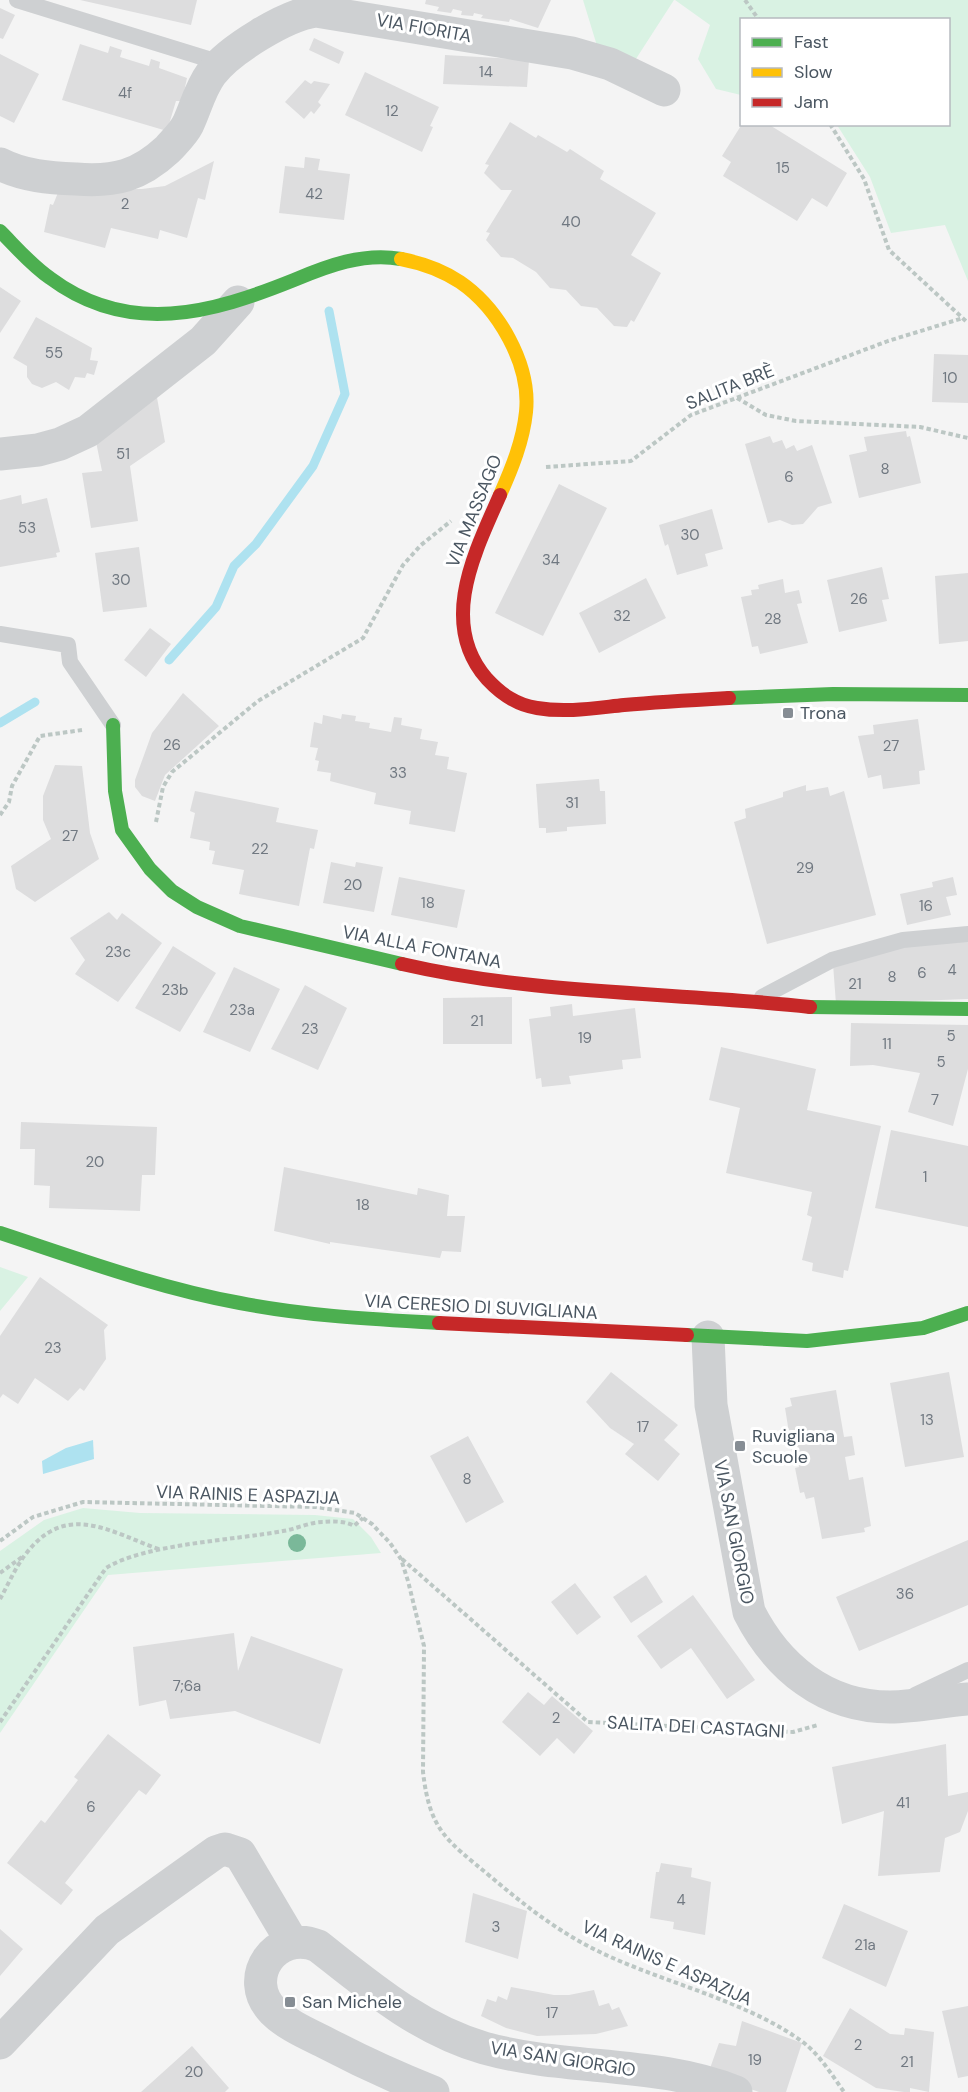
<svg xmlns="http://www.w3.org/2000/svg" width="968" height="2092" viewBox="0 0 968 2092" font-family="'DM Sans',sans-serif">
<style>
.green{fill:#d9f2e3}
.water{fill:#aee2f0}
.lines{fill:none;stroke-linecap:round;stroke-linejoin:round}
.stream{stroke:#aee2f0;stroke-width:9}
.building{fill:#ddddde}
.path{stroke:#bcc7c4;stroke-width:4;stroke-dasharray:4.5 3;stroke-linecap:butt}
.lane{stroke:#ced0d2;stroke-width:16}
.street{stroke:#ced0d2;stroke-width:33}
.fast{stroke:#4caf50;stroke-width:14}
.slow{stroke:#ffc107;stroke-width:14}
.jam{stroke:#c62828;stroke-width:14}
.tree{fill:#7ab899}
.poi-dot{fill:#868d94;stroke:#fff;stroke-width:2}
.labels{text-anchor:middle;stroke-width:6;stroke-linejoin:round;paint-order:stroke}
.number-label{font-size:15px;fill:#707881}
.street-label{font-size:18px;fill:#4a5661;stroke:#fff}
.poi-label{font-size:18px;fill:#4a5661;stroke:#fff;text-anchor:start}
</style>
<rect width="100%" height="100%" fill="#f4f4f4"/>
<!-- green -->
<path class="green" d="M583,0h91l-42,65 -34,-16z
M675,0h293v281l-23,-56 -54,8 -21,-56 -33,-52 111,-1v-104h-206l-1,75 -25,-6 -18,-30 12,-34z
M0,1267l28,10 -28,34z
M83,1508l57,5 175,2 38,4 18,18 10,16 -273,22 -108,158v-182l44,-31z"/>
<!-- water -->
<path class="water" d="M93,1440l1,19 -51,15 -1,-13 24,-13z"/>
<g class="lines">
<!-- stream -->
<path class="stream" d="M169,660l47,-53 18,-41 22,-22 57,-78 32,-72 -16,-83
M0,723l35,-21"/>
</g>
<!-- building -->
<path class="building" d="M80,0h117l-6,25z
M426,0h125l-13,28 -28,-9 -1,3 -28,-4 2,-3 -9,-2 -1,3 -12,-1 1,-4 -9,-2 -2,4 -14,-2 2,-4 -14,-3z
M0,8l15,7 -12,24 -3,-1z
M314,38l30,14 -5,12 -30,-14z
M80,44l28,9 2,-7 12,4 -2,7 29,9 2,-7 9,3 -1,6 28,10 -5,23h-6l-9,30 -105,-31z
M0,54l39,20 -25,49 -14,-7z
M445,55l84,5 -2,27 -84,-3z
M365,72l74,35 -9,19 3,1 -11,25 -77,-37z
M305,80l6,4 3,-3 16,3 -12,18 3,3 -7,9 -3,-3 -7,8 -19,-17z
M510,122l26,16 2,-3 29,17 3,-3 34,22 -4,8 56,34 -25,42 30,18 -27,49 -3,-2 -4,7 -13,-1 -17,-18 -16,-2 -15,-16 -16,-2 -14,-16 -23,-14 -12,-1 -15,-17 4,-7 -4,-1 26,-42h-11l-17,-17 5,-8 -4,-1z
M742,124h26l79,49 -20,34 -15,-9 -15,23 -74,-45 8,-14 -9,-6z
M305,157l15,2 -2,11 32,4 -6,46 -65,-7 6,-47 19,2z
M214,161l-9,39 -7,-2 -11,40 -27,-8 -2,9 -47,-11 -6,20 -61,-16 6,-28 3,1 6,-15 83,-1 23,-3z
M0,287l21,14 -21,32z
M36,317l56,31 -2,12 8,1 -4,14 -7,-2 -2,5 -10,-1 -6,13 -13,-8 -14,6 -10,-4 -5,-7v-11l-14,-8z
M934,354l34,1v48l-36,-1z
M156,392l9,50 -35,24 8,55 -47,7 -9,-55 20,-2 -7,-34z
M906,431l1,6 3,-1 11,47 -62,15 -10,-43 18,-4 -3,-14z
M770,436l3,7 9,-3 4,9 8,-4 3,6 15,-6 20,58 -14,4 -15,17 -11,1 -12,-5 -12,3 -23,-79z
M559,484l48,24 -64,128 -48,-23z
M21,495l1,9 25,-6 13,54 -4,1 1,4 -57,10v-67z
M712,509l11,40 -18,5 3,12 -31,9 -9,-31 -3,2 -6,-21z
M139,547l8,60 -44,5 -8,-59z
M882,567l7,32 -7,1 5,21 -48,11 -12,-52z
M968,573v68l-29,3 -4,-68z
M646,578l20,40 -67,35 -20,-40z
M783,579l2,14 14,-3 3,13 -5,1 11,39 -48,11 -2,-8 -6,1 -11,-50 11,-2 -1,-5 8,-1 -1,-4z
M150,628l21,16 -25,33 -22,-17z
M183,693l36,33 -54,49 -10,26 -13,-5 -7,-9v-7l17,-47z
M342,714l14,2 -1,5 15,2 -1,5 22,4 3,-15 8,1 -1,7 21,4 -2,10 18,3 -3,13 14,2 -2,12 20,4 -12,59 -46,-8 2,-13 -37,-7 2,-11 -46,-12 1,-8 -14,-2 2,-10 -4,-1 3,-12 -8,-1 4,-25 8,2 1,-9 18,4z
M918,719l7,51 -6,1 1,13 -37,5 -2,-14 -13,3 -10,-42 16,-2 -1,-9z
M55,765l27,1 8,67 9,26 -64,43 -19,-13 -5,-23 40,-27 -8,-19v-24z
M599,779l1,12h5l1,33 -39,3v4l-21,2v-5h-7l-3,-44z
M806,785v6l22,-4 2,9 14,-5 32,124 -109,29 -33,-122 12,-4 -1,-9 38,-12v-5z
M195,791l84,17 -3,14 42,8 -4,19 -4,-1 -11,58 -60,-12 5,-24 -32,-6 3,-13 -6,-1 1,-8 -20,-4 5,-25 -5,-2z
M331,862l24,5 1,-5 27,5 -9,45 -51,-9z
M399,877l66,13 -8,38 -66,-13z
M953,877l4,18 -11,2 5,18 -44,10 -7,-31 33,-7 -1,-5z
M109,912l8,8 5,-7 40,30 -44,59 -43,-28 10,-14 -15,-22z
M968,938v61l-132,5 -3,-40 31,-11z
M173,946l43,27 -36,59 -45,-24z
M234,967l46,22 -30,63 -47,-20z
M305,985l42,23 -29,62 -47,-21z
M512,997v47h-69v-46z
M572,1004l1,12 62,-8 6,50 -19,2 1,9 -54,7 2,8 -29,3 -1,-9 -5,1 -7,-60 22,-3 -1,-9z
M851,1023l117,2v44l-15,57 -45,-14 12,-39 -47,-8 -23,1z
M721,1047l95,22 -9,41 74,16 -33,145 -4,-1 -1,8 -31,-7 1,-8 -11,-3 10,-43 -5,-2 5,-23 -86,-19 14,-65 -31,-8z
M21,1122l136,5 -2,48h-13l-2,36 -91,-3 1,-22 -16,-1 1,-36h-15z
M891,1130l77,16v81l-93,-19z
M284,1167l133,28 1,-7 31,7 -2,21h18l-4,36 -19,-1 -2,7 -110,-16v2l-56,-13z
M40,1277l68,48 -4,5 2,29 -22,32 -4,-3 -12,13 -33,-23 -17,26 -15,-10 -3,4v-62z
M611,1372l67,53 -14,15 16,14 -22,27 -33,-27 9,-10 -24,-16 -24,-26z
M949,1372l15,85 -59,10 -15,-84z
M836,1390l8,47 8,-1 3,19 -10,2 4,23 14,-3 8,49 -7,2 1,4 -43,7 -8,-42 -8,2 -2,-7 -4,1 -5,-25 4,-1 -2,-17 -5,1 -7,-43 7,-2 -2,-8z
M468,1436l36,66 -38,21 -36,-67z
M968,1540v65l-109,46 -23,-54z
M646,1575l17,27 -32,21 -18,-26z
M575,1583l26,34 -24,18 -26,-33z
M693,1595l62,85 -28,19 -36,-51 -30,21 -24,-33z
M234,1633l4,38 13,-35 92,33 -23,75 -85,-33 -65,8 -4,-19 -27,6 -6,-59z
M528,1692l16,13 8,-9 41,35 -19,23 -17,-16 -17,18 -38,-34z
M108,1734l53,41 -15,20 -7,-5 -74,93 8,7 -12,15 -54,-42 34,-43 4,3 33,-43 -4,-3z
M946,1744l2,52 20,-4v19l-8,21 -15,6 -5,34 -62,4 6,-65 -42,13 -10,-57z
M661,1863l31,5 -1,9 20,5 -6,53 -32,-6 1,-7 -24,-4 6,-46h3z
M473,1893l54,18 -9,48 -53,-17z
M844,1904l64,27 -22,56 -64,-29z
M0,1929l23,20 -23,27z
M511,1987l43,8h15l25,-5 5,16 10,-3 3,7 7,-3 9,19 -32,8 -59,2 -31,-8 -25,-12 6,-17 9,3 2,-6 9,4z
M968,2006v70l-10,2 -16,-67z
M850,2008l40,26 14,1 1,-7 29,4 -5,60 -19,-4v4h-6l-28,-4 -53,-32z
M742,2021l60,22 -16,49h-27l-51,-18 11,-31 17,3z
M192,2046l37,42 -4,4h-84z"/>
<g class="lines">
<!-- path -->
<path class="path" d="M745,0l14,20
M830,124l34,55 25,71 79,73
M737,398l29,17 30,6 124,6 48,11
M546,467l85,-6 60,-46 197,-74 75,-23
M0,815l9,-13 3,-16 28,-50 42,-6
M156,822l7,-35 9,-15 86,-71 105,-63 40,-73 18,-20 30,-24
M0,1541l33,-24 50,-15 233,5 39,6 17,11 18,19 11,16 7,22 16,65 -1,126c7,60 24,68 68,105 31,26 61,50 97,69 66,35 151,51 212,94 18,12 32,35 44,52
M402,1559l186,163 205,10 25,-7
M0,1573l22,-16
M0,1599c8,-14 15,-31 25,-44 41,-55 85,-23 136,-5
M0,1722l106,-154c38,-24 130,-28 177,-37 13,-2 27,-9 40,-9 10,-1 23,-1 31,4l9,-8"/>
<!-- lane -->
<path class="lane" d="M17,0l204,63
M0,634l68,11 2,17 43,63
M762,997l70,-37 71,-20 65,-6
M915,1695l53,-25"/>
<!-- street -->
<path class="street" d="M0,164c23,12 50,14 76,15 39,3 63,-3 92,-30 7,-8 15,-15 20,-25 8,-17 12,-35 23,-50 18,-24 75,-59 105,-63l256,42 38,11 54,26
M0,454l38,-4 22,-6 28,-13 115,-90 35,-39
M708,1337l3,68 38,207c28,55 76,95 141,95 26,0 52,-6 78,-8
M0,2043l107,-113 109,-78 9,-3 15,5 52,88
M433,2092c-38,-15 -73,-31 -109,-50 -18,-9 -37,-17 -51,-31 -32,-33 3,-83 45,-65 52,41 101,83 166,102 82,23 172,12 252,44"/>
<!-- fast -->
<path class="fast" d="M0,231c16,16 31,34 50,47 79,59 162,35 244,2 33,-14 70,-28 107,-21
M729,698l104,-4 135,1
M113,725l2,66 7,39 28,39 22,22 25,16 43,19 162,38
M810,1007l158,2
M0,1233c79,26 158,55 240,70 66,13 132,16 199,20
M687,1335l120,6 116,-13 45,-15"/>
<!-- slow -->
<path class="slow" d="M401,259c21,4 41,11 59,23 38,26 71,82 66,130 -3,29 -14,56 -26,83"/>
<!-- jam -->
<path class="jam" d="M500,495c-25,57 -62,128 -13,184 14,15 29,26 50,29 29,5 58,0 87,-3 35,-3 70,-5 105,-7
M402,964c134,31 272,28 408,43
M439,1323l248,12"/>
</g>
<!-- trees -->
<circle class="tree" cx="297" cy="1543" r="9"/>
<!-- markers -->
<g class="poi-dot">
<rect x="782" y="707" width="12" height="12" rx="3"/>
<rect x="734" y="1440" width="12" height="12" rx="3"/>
<rect x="284" y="1996" width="12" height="12" rx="3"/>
</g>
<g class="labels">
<!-- number labels -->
<g class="number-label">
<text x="486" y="77">14</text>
<text x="125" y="98">4f</text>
<text x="392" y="116">12</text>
<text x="783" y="173">15</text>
<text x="314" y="199">42</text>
<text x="125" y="209">2</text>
<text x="571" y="227">40</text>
<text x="54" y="358">55</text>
<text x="950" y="383">10</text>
<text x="123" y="459">51</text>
<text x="885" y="474">8</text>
<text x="789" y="482">6</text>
<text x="27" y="533">53</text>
<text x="690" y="540">30</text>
<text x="551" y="565">34</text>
<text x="121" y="585">30</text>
<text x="859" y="604">26</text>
<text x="622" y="621">32</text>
<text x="773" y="624">28</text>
<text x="172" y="750">26</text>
<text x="891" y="751">27</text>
<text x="398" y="778">33</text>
<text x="572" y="808">31</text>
<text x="70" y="841">27</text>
<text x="260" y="854">22</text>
<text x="805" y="873">29</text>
<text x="353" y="890">20</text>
<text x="428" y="908">18</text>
<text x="926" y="911">16</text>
<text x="118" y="957">23c</text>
<text x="952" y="975">4</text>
<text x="922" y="978">6</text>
<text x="892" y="982">8</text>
<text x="855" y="989">21</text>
<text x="175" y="995">23b</text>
<text x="242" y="1015">23a</text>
<text x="477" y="1026">21</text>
<text x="310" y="1034">23</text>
<text x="951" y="1041">5</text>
<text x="585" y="1043">19</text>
<text x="887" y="1049">11</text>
<text x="941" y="1067">5</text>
<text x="935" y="1105">7</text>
<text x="95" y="1167">20</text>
<text x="925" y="1182">1</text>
<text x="363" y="1210">18</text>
<text x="53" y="1353">23</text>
<text x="927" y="1425">13</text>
<text x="643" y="1432">17</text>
<text x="467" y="1484">8</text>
<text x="905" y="1599">36</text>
<text x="187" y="1691">7;6a</text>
<text x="556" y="1723">2</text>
<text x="903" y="1808">41</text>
<text x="91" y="1812">6</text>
<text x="681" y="1905">4</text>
<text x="496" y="1932">3</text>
<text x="865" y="1950">21a</text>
<text x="552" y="2018">17</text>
<text x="858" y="2050">2</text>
<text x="755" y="2065">19</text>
<text x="907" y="2067">21</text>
<text x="194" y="2077">20</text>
</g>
<!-- street labels -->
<g class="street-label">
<text transform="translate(424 28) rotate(10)" y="6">VIA FIORITA</text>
<text transform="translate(730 387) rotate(-22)" y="6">SALITA BRÈ</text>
<text transform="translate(474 511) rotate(-68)" y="6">VIA MASSAGO</text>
<text transform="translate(422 947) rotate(11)" y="6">VIA ALLA FONTANA</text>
<text transform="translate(481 1307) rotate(3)" y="6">VIA CERESIO DI SUVIGLIANA</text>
<text transform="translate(248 1495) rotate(2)" y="6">VIA RAINIS E ASPAZIJA</text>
<text transform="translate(734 1532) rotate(79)" y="6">VIA SAN GIORGIO</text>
<text transform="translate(696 1727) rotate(3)" y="6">SALITA DEI CASTAGNI</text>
<text transform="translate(667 1963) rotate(24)" y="6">VIA RAINIS E ASPAZIJA</text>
<text transform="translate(563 2059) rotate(9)" y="6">VIA SAN GIORGIO</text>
</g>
<!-- poi labels -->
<g class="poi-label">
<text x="800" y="719">Trona</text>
<text x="752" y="1442">Ruvigliana<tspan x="752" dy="21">Scuole</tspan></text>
<text x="302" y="2008">San Michele</text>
</g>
</g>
<!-- legend -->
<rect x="740" y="18" width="210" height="108" fill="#ffffff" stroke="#b7bbc0" stroke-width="1.5"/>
<rect x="752" y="38" width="30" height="9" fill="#4caf50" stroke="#b7bbc0" stroke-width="1.5"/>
<text x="794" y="48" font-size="18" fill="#4a5661">Fast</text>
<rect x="752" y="68" width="30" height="9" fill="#ffc107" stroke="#b7bbc0" stroke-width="1.5"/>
<text x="794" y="78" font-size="18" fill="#4a5661">Slow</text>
<rect x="752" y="98" width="30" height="9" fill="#c62828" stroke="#b7bbc0" stroke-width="1.5"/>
<text x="794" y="108" font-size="18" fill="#4a5661">Jam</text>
</svg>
